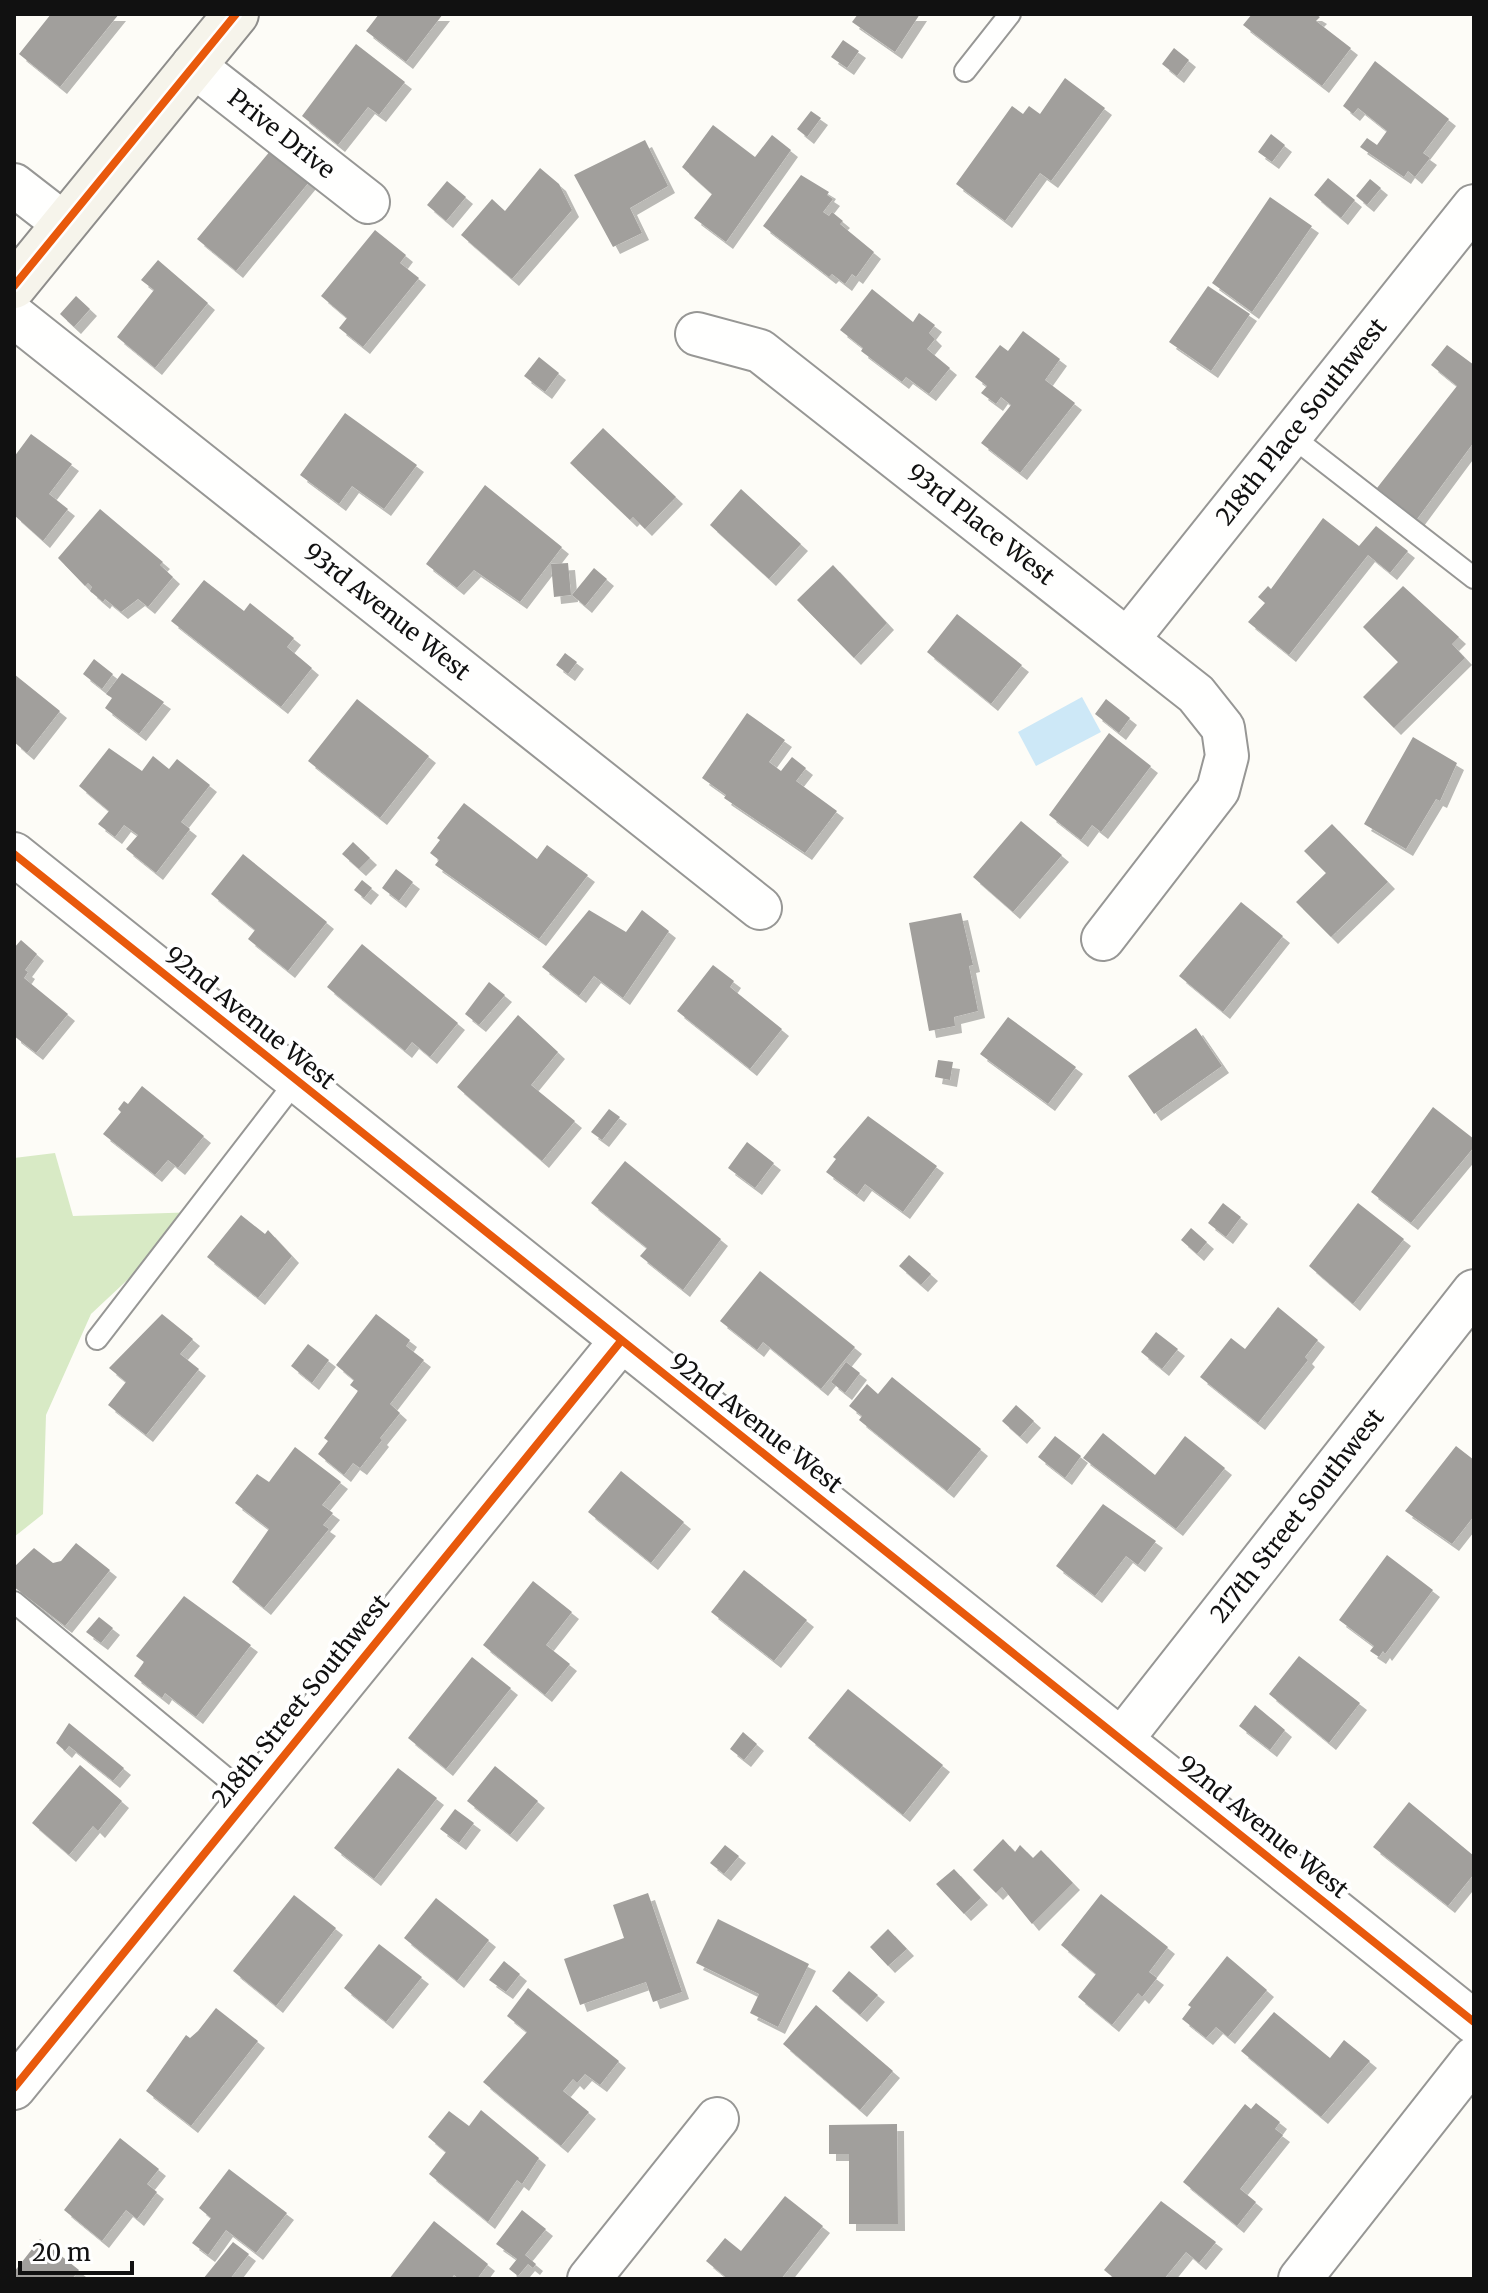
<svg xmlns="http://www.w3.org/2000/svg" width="1488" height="2293" viewBox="0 0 1488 2293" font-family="Merriweather,serif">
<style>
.forest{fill:#d8eac5}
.water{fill:#cde8f7}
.building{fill:#a19f9c;filter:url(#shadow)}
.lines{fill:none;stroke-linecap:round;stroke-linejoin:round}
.lane-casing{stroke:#979795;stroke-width:24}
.street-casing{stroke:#979795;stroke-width:46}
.secondary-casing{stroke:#8e8d8b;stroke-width:48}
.lane{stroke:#fffffe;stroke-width:20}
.street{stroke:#fffffe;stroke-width:42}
.secondary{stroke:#f6f4eb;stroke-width:44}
.cycleway-casing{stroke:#fff;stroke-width:13}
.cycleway{stroke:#e8590c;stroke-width:8}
.labels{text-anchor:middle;stroke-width:8;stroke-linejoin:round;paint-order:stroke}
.street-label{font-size:24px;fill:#111;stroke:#fff}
</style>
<defs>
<filter id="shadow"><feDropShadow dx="7" dy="7" stdDeviation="0" flood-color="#0004"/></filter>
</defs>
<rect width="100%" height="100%" fill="#fdfcf7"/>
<!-- forest -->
<path class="forest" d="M55,1153l18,63 127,-4 -109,102 -45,101 -3,99 -29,23v-379z"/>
<!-- water -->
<path class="water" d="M1082,697l19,35 -65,34 -18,-34z"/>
<!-- building -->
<path class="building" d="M51,14h68l-59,73 -41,-33z
M379,14h64l-37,48 -40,-31z
M858,14h62l-25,38 -43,-30z
M1252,14h63l5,3 -4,4 35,27 -29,38 -79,-61z
M843,40l16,11 -12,17 -16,-11z
M356,44l49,38 -26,33 -11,-8 -30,38 -36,-29z
M1174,48l15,12 -12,16 -15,-12z
M1375,61l74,58 -26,34 7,5 -15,19 -7,-6 -4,6 -44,-30 7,-9 10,7 10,-14 -29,-23 -5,6 -10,-8z
M1065,78l40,30 -54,73 -11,-8 -35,48 -49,-37 56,-78 11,8 6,-8 11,8z
M811,111l10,7 -14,19 -10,-8z
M713,125l42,32 17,-22 19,15 -65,92 -32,-24 18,-24 -30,-27z
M1271,134l14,11 -13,17 -14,-10z
M645,140l23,46 -38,22 12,25 -29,14 -39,-72z
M271,150l38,32 -73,89 -39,-32z
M540,168l19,16 13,26 -60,69 -51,-44 31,-36 13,12z
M801,175l28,17 -2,3 6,4 -10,13 6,4 3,-4 11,9 -3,3 34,28 -18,25 -4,-3 -7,10 -13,-10 -3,3 -66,-51z
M1328,178l27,22 -14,18 -27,-23z
M1370,179l11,9 -14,17 -11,-9z
M447,181l19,16 -20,24 -19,-16z
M1270,197l42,29 -60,86 -40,-29z
M375,230l31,25 -6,8 19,15 -56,69 -24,-19 8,-10 -26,-22z
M158,260l50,43 -53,65 -38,-31 37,-47 -13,-10z
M1208,286l42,28 -39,57 -42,-29z
M872,289l41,33 6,-9 16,12 -6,8 6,6 -8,10 23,19 -21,26 -23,-17 -4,5 -41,-31 2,-3 -23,-18z
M76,296l14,13 -16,18 -14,-13z
M1023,331l37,28 -15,21 30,23 -55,70 -39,-30 30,-38 -10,-8 -5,7 -15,-11 6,-7 -12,-9 25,-32 8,6z
M1447,345l27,20v77l-57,77 -40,-31 80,-102 -26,-21z
M539,357l20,16 -14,19 -21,-16z
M345,413l72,52 -33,44 -32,-23 -13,18 -39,-29z
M603,428l73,69 -31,32 -12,-12 -3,3 -60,-57z
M31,434l41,30 -23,30 19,15 -25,32 -29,-26v-58z
M485,485l77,62 -42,55 -46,-32 -17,18 -31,-24z
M741,489l60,55 -32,35 -59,-54z
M100,509l63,53 -3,3 13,12 -25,30 -10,-8 -17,13 -16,-13 -2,3 -13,-11 2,-4 -4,-4 -3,3 -27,-28z
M1323,518l36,28 17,-20 32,25 -18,22 -22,-18 -79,100 -41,-33 17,-19 -7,-6 10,-11 3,3z
M568,563l3,32 -17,2 -3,-33z
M833,565l54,58 -33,35 -57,-58z
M594,568l13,11 -22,27 -13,-11z
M204,580l40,31 6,-8 44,35 -7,9 25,21 -31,39 -110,-86z
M1403,586l56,51 -7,7 13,14 -71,70 -31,-31 35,-35 -35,-35z
M957,614l65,51 -31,39 -64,-52z
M565,653l12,9 -9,12 -12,-9z
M94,659l19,15 -11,15 -19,-15z
M122,673l42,29 -25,32 -34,-26 7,-10 -6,-4z
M14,674l46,37 -33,42 -13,-11z
M357,699l72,57 -49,62 -72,-57z
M1106,699l24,19 -11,15 -24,-19z
M747,713l38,27 -16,22 12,9 11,-14 14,11 -10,13 41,30 -32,42 -81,-55 2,-3 -24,-17z
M1109,733l42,33 -50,66 -9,-7 -11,15 -32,-25z
M1413,737l44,26 -17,38 -4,-2 -30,50 -42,-25z
M109,748l33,23 11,-15 16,13 8,-10 33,26 -29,37 9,7 -34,44 -30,-24 12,-14 -14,-10 -9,12 -17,-13 11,-13 -30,-25z
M464,803l73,56 10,-14 41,30 -49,64 -104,-74 4,-5 -9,-7 10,-13 -3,-2z
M1021,821l41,34 -49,57 -40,-35z
M1332,824l56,58 -57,55 -35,-35 30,-29 -22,-22z
M353,842l17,16 -11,11 -17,-15z
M243,854l84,68 -39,49 -40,-32 7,-9 -44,-36z
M396,869l17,13 -14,19 -17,-13z
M362,880l10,8 -8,10 -10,-8z
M1241,902l42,34 -60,76 -44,-36z
M589,910l37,22 16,-22 27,21 -46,67 -29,-22 -15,20 -37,-29z
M961,913l12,52 -4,1 9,45 -24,6 1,9 -26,5 -20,-108z
M21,940l16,14 -12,16 3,2 -4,6 44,36 -32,39 -22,-17v-88z
M362,944l96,79 -28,34 -18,-15 -7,9 -78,-64z
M713,965l21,16 -4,6 52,42 -32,40 -73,-58z
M489,982l16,13 -26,30 -14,-11z
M518,1015l40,37 -27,33 44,36 -33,40 -85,-74z
M1008,1017l68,50 -28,37 -68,-50z
M1196,1028l26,38 -68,48 -26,-38z
M938,1060l15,2 -3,18 -15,-3z
M142,1086l62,50 -26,32 -10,-8 -13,15 -52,-41 18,-22 -3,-3 6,-8 4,3z
M1433,1107l41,32v8l-63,76 -40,-31z
M609,1109l11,8 -18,23 -11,-8z
M868,1116l69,50 -34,46 -38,-28 -8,11 -31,-23 10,-13 -3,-2z
M747,1142l27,21 -19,25 -27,-20z
M625,1161l96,78 -38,51 -43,-34 7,-8 -56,-45z
M1223,1203l18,14 -15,20 -18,-14z
M1358,1203l46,36 -51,65 -44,-38z
M241,1215l24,19 3,-4 24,26 -34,42 -51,-41z
M1191,1228l16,14 -10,12 -16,-14z
M909,1255l22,19 -10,11 -22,-19z
M760,1271l95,76 -34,42 -58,-47 -6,8 -37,-29z
M1278,1307l40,33 -13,17 3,3 -50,63 -58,-46 31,-39 14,11z
M162,1314l31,25 -13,15 19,15 -53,66 -38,-30 18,-23 -17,-14z
M376,1314l34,26 -4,6 18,14 -34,44 10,9 -20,25 2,2 -22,28 -7,-5 -9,12 -26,-21 10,-13 -4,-3 34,-47 -8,-6 4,-5 -18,-15z
M1156,1332l22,17 -16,20 -21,-17z
M308,1344l21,16 -17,23 -21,-17z
M846,1362l14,11 -15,20 -14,-11z
M892,1377l89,72 -34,42 -88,-71 3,-4 -13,-10 18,-22 11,10z
M1016,1405l18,16 -14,16 -18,-16z
M1103,1433l52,42 30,-39 40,32 -49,61 -93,-71z
M1055,1436l26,20 -16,22 -27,-21z
M1456,1446l18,14v56l-22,28 -47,-33z
M295,1447l46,35 -19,23 11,8 -10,12 6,4 -65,79 -32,-26 37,-53 -34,-26 22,-29 12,8z
M621,1471l63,51 -33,41 -63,-51z
M1103,1504l53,37 -18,24 -12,-9 -31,40 -39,-30z
M76,1543l34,27 -45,56 -51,-39v-20l20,-19 19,15 8,-2z
M1387,1555l46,35 -48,64 -2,-3 -4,6 -9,-6 4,-5 -35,-26z
M744,1570l63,50 -33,41 -63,-49z
M533,1581l39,31 -26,33 24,19 -25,31 -62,-50z
M184,1596l67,49 -55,72 -31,-24 -3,5 -28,-22 10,-14 -8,-6z
M99,1617l14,11 -12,15 -15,-11z
M1299,1656l61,47 -31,40 -60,-49z
M472,1657l39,31 -65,81 -38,-31z
M848,1689l95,76 -40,50 -95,-77z
M1255,1705l30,25 -15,20 -31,-24z
M69,1723l55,45 -11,13 -44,-35 -4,5 -9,-8z
M743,1732l14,12 -13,16 -14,-11z
M80,1765l42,36 -24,30 -5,-5 -24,29 -37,-32z
M495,1766l43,35 -28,34 -43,-34z
M398,1768l39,30 -63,81 -40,-31z
M1409,1802l65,54v18l-26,32 -75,-59z
M455,1809l19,14 -15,20 -19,-14z
M1003,1839l12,13 5,-7 13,13 8,-8 32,33 -41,41 -30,-37 -6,6 -23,-23z
M725,1845l14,11 -15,18 -14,-11z
M954,1869l27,29 -17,16 -28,-30z
M648,1893l34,99 -29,10 -7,-20 -66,23 -16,-46 60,-21 -11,-33z
M1101,1894l67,53 -19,25 8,6 -15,19 -4,-4 -26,32 -34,-28 18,-23 -35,-29z
M294,1895l42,33 -60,78 -43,-35z
M436,1898l53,42 -32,41 -53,-43z
M718,1919l91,45 -31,63 -28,-14 9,-19 -63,-31z
M888,1929l19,20 -19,17 -18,-19z
M379,1944l43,33 -36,45 -42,-34z
M1227,1956l40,34 -39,47 -12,-10 -10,11 -24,-19 9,-12 -3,-2z
M504,1961l16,13 -14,18 -17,-12z
M849,1971l29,24 -18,20 -28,-24z
M528,1988l91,73 -19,24 -15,-11 -8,9 -4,-4 -10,12 26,21 -28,34 -78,-64 44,-50 -20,-16z
M816,2005l77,66 -33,39 -77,-66z
M216,2008l42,33 -67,85 -45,-35 40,-56 4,3 8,-7z
M1274,2012l56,46 14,-18 26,21 -49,56 -80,-66z
M1256,2103l24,19 -5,7 8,6 -43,54 16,13 -19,24 -54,-44 62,-78 6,5z
M481,2110l58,48 -17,26 -5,-4 -29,42 -59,-48 17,-22 -18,-15 21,-26 20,15z
M897,2124l1,100h-49v-70h-20v-29z
M120,2138l39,31 -12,15 10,8 -20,27 -11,-9 -24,31 -38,-31z
M229,2169l58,44 -31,40 -30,-23 -18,25 -16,-12 19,-25 -12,-10z
M785,2196l38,30 -42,53h-53l-22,-18 19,-23 16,13z
M1161,2201l55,41 -17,21 -13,-11 -22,27h-49l-11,-9z
M522,2210l24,19 -21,26 11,9 -3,4 -5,-4 -10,12 -9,-7 8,-10 -21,-15z
M434,2221l54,43 -11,15h-18l-5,-4 -3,4h-62z
M40,2239l39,31 -7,9h-58v-7z
M233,2242l16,12 -19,25h-27z"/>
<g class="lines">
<defs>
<path id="lane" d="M965,71l45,-57
M1290,435l184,143
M97,1339l199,-258
M14,1602l234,194"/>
<g id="street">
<path id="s1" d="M193,65l175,137"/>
<path d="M14,185l49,38"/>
<path id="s2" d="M14,316l746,592"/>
<path id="s3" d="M697,334l63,17 436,343 27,34 4,28 -9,34 -115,149"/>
<path id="s4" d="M1128,639l346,-433"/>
<path d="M14,854l1460,1168"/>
<path id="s5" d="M1122,1739l352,-448"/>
<path d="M14,2088l607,-747"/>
<path d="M589,2279l128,-160"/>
<path d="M1300,2279l174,-221"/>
</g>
<path id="secondary" d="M14,286l222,-272"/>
</defs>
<!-- lane casing -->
<use href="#lane" class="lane-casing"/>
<!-- street casing -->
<use href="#street" class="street-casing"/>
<!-- secondary casing -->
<use href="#secondary" class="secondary-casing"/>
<!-- lane -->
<use href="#lane" class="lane"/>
<!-- street -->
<use href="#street" class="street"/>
<!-- secondary -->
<use href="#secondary" class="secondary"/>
<defs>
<path id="cycleway" d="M14,286l222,-272
M14,854l1460,1168
M14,2088l607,-747"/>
</defs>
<!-- cycleway casing -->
<use href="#cycleway" class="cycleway-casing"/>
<!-- cycleway -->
<use href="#cycleway" class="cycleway"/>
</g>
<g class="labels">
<!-- street labels -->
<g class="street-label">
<text dy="8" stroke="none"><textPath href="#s1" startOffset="112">Prive Drive</textPath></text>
<text dy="8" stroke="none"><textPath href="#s4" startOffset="278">218th Place Southwest</textPath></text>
<text dy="8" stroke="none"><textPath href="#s3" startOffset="346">93rd Place West</textPath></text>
<text dy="8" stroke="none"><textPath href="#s2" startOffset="476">93rd Avenue West</textPath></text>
<text transform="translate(250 1018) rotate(39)" y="8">92nd Avenue West</text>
<text transform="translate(756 1423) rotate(38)" y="8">92nd Avenue West</text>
<text dy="8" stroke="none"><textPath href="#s5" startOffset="284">217th Street Southwest</textPath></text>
<text transform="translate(301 1701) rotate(-51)" y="8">218th Street Southwest</text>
<text transform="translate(1263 1827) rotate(39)" y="8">92nd Avenue West</text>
</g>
</g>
<!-- border -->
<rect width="1488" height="2293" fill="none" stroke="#111111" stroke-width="32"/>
<!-- scale -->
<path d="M20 2261v12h112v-12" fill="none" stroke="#111111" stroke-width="4"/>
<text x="32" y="2261" font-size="24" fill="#111111" stroke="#ffffff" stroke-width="6" paint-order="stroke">20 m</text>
</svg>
